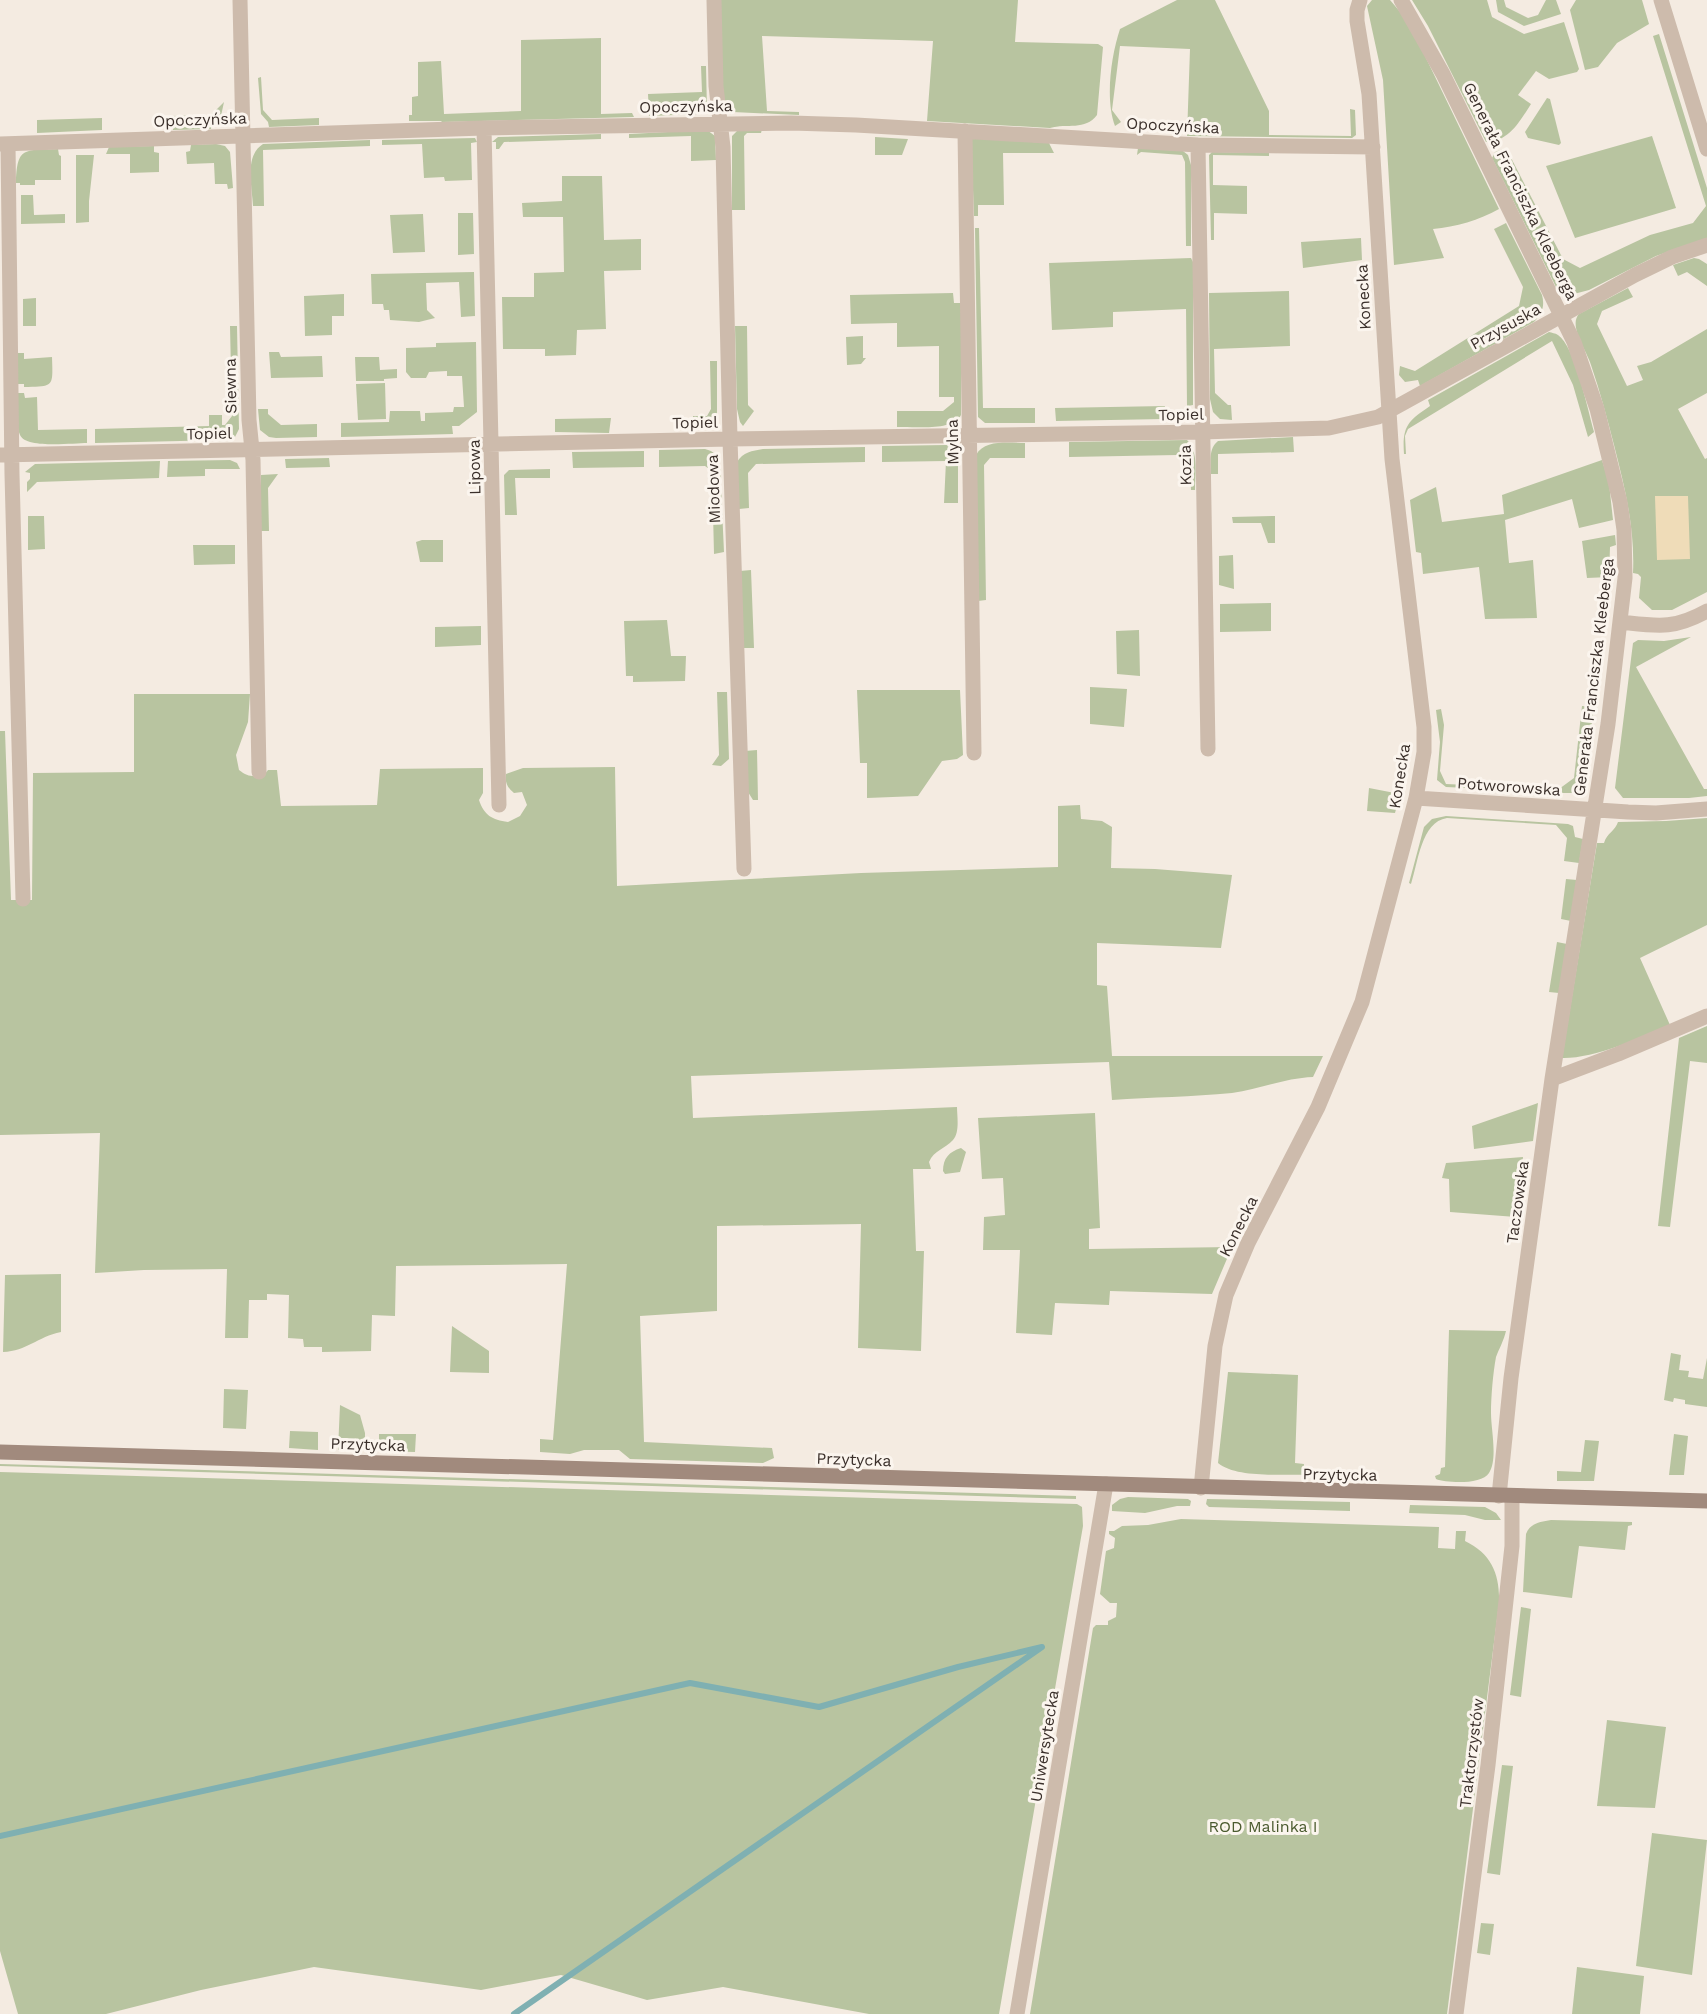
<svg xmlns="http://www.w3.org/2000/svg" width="1707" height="2014" viewBox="0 0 1707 2014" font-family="'Work Sans',sans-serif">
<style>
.green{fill:#b8c4a0}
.sand{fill:#efdcb8}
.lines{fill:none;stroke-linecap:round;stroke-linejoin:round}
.stream{stroke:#7fb0b2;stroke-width:6}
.street{stroke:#cdbbac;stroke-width:15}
.secondary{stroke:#a18a7d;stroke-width:15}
.labels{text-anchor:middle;stroke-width:6;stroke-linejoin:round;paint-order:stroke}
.street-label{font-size:16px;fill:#3b302b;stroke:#fbf5ee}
.park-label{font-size:16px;fill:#4a5a2e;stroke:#fbf5ee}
</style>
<rect width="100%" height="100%" fill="#f4ebe1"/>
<!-- green -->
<path class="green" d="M720,0h298l-3,42 83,2 5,3 -6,68c-12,16 -30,8 -47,13l-123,-7 6,-80 -171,-5 5,75 32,1v3l-66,-3 -5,-2 -5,-9z
M1177,0h38l54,111v24l82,1 -1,-27 5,1 1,25 -4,3 -165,-2 3,-87 -70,-3 -8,64 9,12 -6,4c-10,-26 -4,-70 5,-97z
M1372,0h18l11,13 24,43 74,153c-20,11 -43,18 -66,20l11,29 -50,7 -11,-185 -16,-74z
M1412,0h75l5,17 32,17 40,-12 15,47 -2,3 -28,7 -13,-8 -18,24 13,9c-11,17 -22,38 -45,38l-58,-116z
M1496,0h8l2,7 22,11 10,-3 8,-15h10l5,14 -37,12 -26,-14z
M1576,0h66l7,24 -32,19 -19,24 -13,3 -15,-60z
M1659,34l48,154v50l-51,18 -67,34 -19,5 -13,-6 -65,-131 3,-6 11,-4 57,111 17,9 70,-33 43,-12 13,-17 -53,-170z
M601,38v76l31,-1 2,4 -192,5 -1,-1h-32v-6h3v-18l6,-1v-34l23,-1 3,53 77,-3v-71z
M701,66h5l1,45 -6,3 -52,2 -1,-22 54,-2z
M261,77l2,33 9,10 47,-2v7l-50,2 -1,-5 -7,-8 -3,-36z
M1547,98l3,1 11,44 -2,2 -31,-7 -3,-6z
M224,102l-3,14 -9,5 -1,8 -38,1 -2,-14 40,-1z
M102,118v12l-65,3v-13z
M762,129l-1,4h-14l-3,3 1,74h-13v-74l5,-5z
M707,130l8,6 1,24 -25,1v-25l-62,2v-4z
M601,134v5l-97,3 -5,7h-3v-7h-4l6,-5z
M1652,136l24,72 -101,30 -29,-72z
M875,137l32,2h1l-6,16h-27z
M475,138l2,4 -6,1 1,37 -27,1 -1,-4 -20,1 -2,-34 -40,1v-5z
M971,138l78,5 5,10h-51l1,52h-26v11h-4z
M370,140v6l-107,4 1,56h-11c-1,-20 -9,-50 10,-62z
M216,144l9,2 5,6 3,36 -5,1 -1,-5h-12l-1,-21 -27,1 -1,-12 4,-1 1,-6z
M154,146v6l5,1v19l-29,1v-19h-24l3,-7z
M1138,148l45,3 5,4 3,10v81h-5l-1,-84 -3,-7 -41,-3 -4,3z
M58,149l1,6 2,1v24h-26v5h-15v-2h-4c1,-38 9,-32 42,-34z
M1212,152l57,1v3l-56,-1v30l34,1v28l-33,-1v27h-3l-2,-85z
M76,155h18l-5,46v21l-13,1z
M562,176h40l2,64 37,-1v31l-37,1 2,58 -29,1 -1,25 -31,1v-7h-42l-1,-52h32v-24l30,-1 -1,-55h-40l-1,-14 40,-2z
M21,195h12l1,20 31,-1v9l-44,1z
M458,213h15l1,41 -16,1z
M423,214l2,38 -32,1 -3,-38z
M1506,223l36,72c3,11 0,19 -8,27l-114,64 -2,-6 -13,2 -6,-7 1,-9 15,5 104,-65 4,-19 -29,-58z
M975,228h4l4,180h52v15h-50l-7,-6z
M1361,238l1,22 -59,8 -2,-26z
M1191,258l2,4v143l-6,1 -1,-97 -73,3v15l-61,3 -3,-67z
M1694,258l5,1 8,5v22l-20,-14 -9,4 -5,-11z
M474,272l1,44 -14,1 -2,-35 -33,1 1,27 8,8 -16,4 -29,-2 -1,-10h-5l-1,-6h-11l-1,-30z
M1628,288l5,9 -31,14 -5,13 30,62 16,-6 -6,-14 14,-4 56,-33v64l-29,16 27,50 2,-1v134l-35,18h-20l-13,-12 2,-21 -3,-3 -5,-1c2,-44 -8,-85 -19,-128 -7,-27 -14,-54 -23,-80 -4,-14 -23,-39 -12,-51z
M1289,291l1,55 -76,3 1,44 13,12h3l1,15 -12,-1 -7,-7 -3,-13 -1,-106z
M953,293l1,10h7v112c-9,17 -46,11 -64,12v-16h46l11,-9v-5h-15v-51l-42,1v-24l-46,1 -1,-29z
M344,294v22h-12v19l-27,1 -1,-40z
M36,298v28h-13v-27z
M230,326h7l2,103 -4,8 -12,3 -128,3v-14l114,-3v-11h13v10h3l7,-9z
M735,326h12l1,79 6,6 -11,15 -3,-4 -3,-13z
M1549,332c3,1 6,1 9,3 17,11 30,76 36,97l-6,5 -15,-52 -21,-44 -144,88 -3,7 1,18h-2c-2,-28 4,-33 26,-48l-2,-6z
M863,336v22h3l-5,6 -14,1 -1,-28z
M476,342l1,70 -18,14h-7l1,8 -112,3v-14l48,-1 1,-11h30l1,10h4v-8l28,-1 1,-5h10l-2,-31h-15v-5l-18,1 -3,6h-15l-5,-6v-24l30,-1v-4z
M269,352h10l2,5 41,-1 1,21 -52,1z
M16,353h8v6l28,-2c1,31 2,29 -28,30v-3h-7z
M355,357h24l1,13 17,-1v9l-13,1v2h-28z
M710,361h7v54l-4,3 -20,1v-3h14l4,-7z
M385,383l1,36 -28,1 -2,-36z
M17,393h7l1,5 12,-1 1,33 49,-1v14c-14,0 -61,6 -67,-8 -5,-11 -2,-30 -3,-42z
M1165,406l-1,13 -108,2 -1,-13z
M258,409h10v5l13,11 36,-1v13l-41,1 -7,-1 -9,-7z
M611,418l-2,15 -54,-1v-13z
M1293,437l1,15 -76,2v20h-7c0,-12 -3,-25 7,-33z
M1187,440c12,12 8,34 8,50h-4l-1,-23 -13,-12 -108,2v-15z
M1025,443v15h-35l-6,7 2,135 -8,1 -2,-146c9,-16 33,-12 49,-12z
M946,445l8,1 4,6v51h-14l2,-42 -64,1v-16z
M865,447v15l-109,2 -8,9 1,35 -10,1 -2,-47c6,-10 15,-11 26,-13z
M705,449c9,2 13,7 15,16l4,87 -10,2 -2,-83 -7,-5 -46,1v-17z
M644,451v16l-71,1 -1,-16z
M329,458l1,9 -44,1 -1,-9z
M230,460l7,3 3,6h-35v7l-38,1 1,-16z
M1602,460l7,23 4,37 -34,8 -7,-29 -67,21 4,43 24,-3 4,58 -52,1 -6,-52 -56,7 -2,-21 -5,-1 -6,-52 26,-13 6,35 62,-8 -2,-19z
M160,461l-1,17 -122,4 -10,10v-10l3,-3v-6l-5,-1 10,-8z
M550,469v9h-35l2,37h-12l-1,-40 5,-5z
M278,474l-10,14 1,43h-8v-56z
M28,516h16l1,33 -17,1z
M1275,516v27h-7l-7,-20h-28l-1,-6z
M1615,535l1,10 -6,2 -1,30 -22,1 -5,-37z
M422,540h21v22h-23l-4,-20z
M193,545h42v19l-41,1z
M1233,555l1,34 -15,-4v-29z
M751,570l3,78h-11l-3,-77z
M1271,603v28l-51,1v-28z
M667,620l4,36h15l-1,25 -52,1v-6h-7l-2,-55z
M481,626v19l-46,2v-20z
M1139,630l1,46 -23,-2 -1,-43z
M1691,637l-55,30 68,122h3v7l-18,2h-66l-8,-10 18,-145 5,-3 26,1z
M1090,687l37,2 -3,38 -34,-3z
M857,690h103l3,65 -6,4 -15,2 -24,35 -51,2v-35h-7z
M717,692h10l2,67 -8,7 -9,-1 7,-10z
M134,694h116l-2,28 -12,33 3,15c9,7 14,7 25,5l4,-5h9l4,36 96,-1 3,-36 103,-1v25l-4,7c5,15 13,20 29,22l12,-6 7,-11 -5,-13 -8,1c-7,-6 -9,-10 -8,-19l17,-6 92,-1 2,119 244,-13 197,-6v-61l22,-1 1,14 21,2 10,6 -1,41 44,1 77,6 -11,73 -124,-5v42l10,1 5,70h211l-10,21c-28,1 -53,12 -81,16 -40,4 -80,4 -120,7l-3,-38 -418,14 2,42 264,-11c0,9 3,25 -4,33 -8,9 -19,10 -24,22l2,7h-18l3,82h8l-3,100 -63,-3 3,-124 -144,2v85l-77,5 4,126 128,6 2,10 -11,5 -133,-4 -11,-9h-35l-14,4 -30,-2v-13l13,1 14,-176 -171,2 -1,50 -23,-1 -1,36 -49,1v-5h-18l-1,-8 -15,-1 1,-43 -22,-1v6h-18l-1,38h-23l2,-69 -83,1 -49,3 5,-140 -100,2v-404h5l6,169h21l1,-127 101,-1z
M1582,706l12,1 -11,82 -8,4h-23v-4h7l15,-11z
M1441,709l3,16 -4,46 6,13 43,2 -1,3 -42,-2 -9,-7 3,-38 -4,-32z
M757,750l1,50h-5l-5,-8 -3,-41z
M1369,788l31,6 -5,19 -28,-2z
M1446,816l122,8 5,2 2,11 8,2 -4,24 -15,-2 3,-23 -11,-13 -109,-7c-26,4 -29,45 -36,66l-2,-1 15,-56 8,-8z
M1707,818v107l-67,33 30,67c-28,13 -78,34 -108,33l35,-215h7c3,-10 11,-12 14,-21l48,-1z
M1566,879l11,1 -6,41 -10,-2z
M1557,942l10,2 -8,49 -10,-1z
M1707,1026v37l-17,-2 -20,166 -12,-1 21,-188z
M1538,1103l-5,38 -59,8 -2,-23z
M1095,1113l5,115 -11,1v20l143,-2 -20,47 -102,-3 -1,14 -54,-2 -3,32 -36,-2 4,-83h-37l1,-33 21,-2 -2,-37 -21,1 -4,-61z
M961,1148l5,4 -6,20 -15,2 -2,-3c0,-13 6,-19 18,-23z
M1523,1157l-7,60 -66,-5 -1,-33 -7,-1 4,-15z
M61,1274v58c-24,5 -34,19 -58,20l2,-77z
M452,1326l37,25v22l-39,-1z
M1449,1330l57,1c-2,9 -7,18 -10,26 -3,16 -5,40 -5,56 0,17 7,46 -2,60 -7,12 -43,10 -53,6l-1,-3 5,-2 1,-6 4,-1z
M1671,1353l10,2 -2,15 10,1 -1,6 15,2 4,-21v49l-22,-3v-4l-11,-2 -1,4 -9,-2z
M1228,1372l70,3 -3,88 9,1 -1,11c-23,-1 -67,3 -85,-12z
M224,1389l24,1 -2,39 -23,-1z
M340,1405l20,10 5,18v17h-27z
M290,1431l28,1v18l-29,-2z
M379,1434h37l-1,18 -36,-1z
M1674,1434l14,2 -4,39h-15z
M1585,1440l14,1 -5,40h-37v-10l24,1z
M0,1464l1076,32v3l-1076,-33z
M0,1472l1077,32 5,3 1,19 -84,488h-130l-146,-27 -76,13 -86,-25 -80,15 -167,-23 -113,23 -95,24h-88l-18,-63z
M1128,1497l60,2 3,2 -1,5h-13l-32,7 -33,-2v-6l8,-6z
M1207,1499l143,3v9l-141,-4 -3,-3z
M1410,1505l75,2 11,6 5,7h-16l-20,-5 -56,-2z
M1181,1519l258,8 -1,21 17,1 1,-18h10l-1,10c27,13 35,34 34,62l-52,411h-417l63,-386 3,-3h12v-4l8,-4 1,-14h-7l-10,-9 6,-43 8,-3 1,-10 -6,-4v-3h5l8,-5 26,-1z
M1551,1520l81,2v3l-4,1 -3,24 -46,-4 -7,52 -49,-6 3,-58c4,-11 14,-12 25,-14z
M1521,1607l10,2 -10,88 -11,-2z
M1607,1720l59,7 -11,81 -58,-2z
M1502,1765l11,1 -13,109 -13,-2z
M1652,1833l55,7 -15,135 -56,-9z
M1481,1923l13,1 -4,31 -13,-2z
M1577,1967l67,9 -4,38h-68z"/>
<!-- sand -->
<path class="sand" d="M1655,496h33l2,63 -33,1z"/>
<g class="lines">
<!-- stream -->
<path class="stream" d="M0,1836l690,-153 129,24 139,-40 84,-20 -528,367"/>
<!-- street -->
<path class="street" d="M240,0l9,420 4,40 6,312
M714,0l2,86 7,61 7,292 14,430
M1401,0l42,74 131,268 23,67 23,93 4,28 1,48 -17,146 -56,355 -41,299 -12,118
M1661,0l46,149
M484,128l15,677
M965,131l9,622
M0,144l484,-16 307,-5 65,2 342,20 175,2
M8,144l4,330 11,425
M1198,145l10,604
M0,455l730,-16 472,-7 127,-4 49,-11 257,-142 37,-18 35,-12
M1620,622c37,4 53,8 87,-11
M1416,798l212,14 28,1 51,-4
M1552,1079l66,-25 89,-38
M1201,1488l14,-142 11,-51 22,-52 70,-136 44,-105 54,-204 8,-46v-25l-32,-268 -23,-365 -12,-73v-11l3,-10
M1017,2014l89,-530
M1456,2014l32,-249 24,-219v-50"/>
<!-- secondary -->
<path class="secondary" d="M0,1452l1707,49"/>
</g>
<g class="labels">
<!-- street labels -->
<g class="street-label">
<text transform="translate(686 106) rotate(-1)" y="6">Opoczyńska</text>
<text transform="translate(200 119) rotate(-2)" y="6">Opoczyńska</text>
<text transform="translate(1173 125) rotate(3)" y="6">Opoczyńska</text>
<text transform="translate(1521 191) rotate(64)" y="6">Generała Franciszka Kleeberga</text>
<text transform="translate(1363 297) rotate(-93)" y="6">Konecka</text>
<text transform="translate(1505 326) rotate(-29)" y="6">Przysuska</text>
<text transform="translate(230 386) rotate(-91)" y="6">Siewna</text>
<text transform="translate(1181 414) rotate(-1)" y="6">Topiel</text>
<text transform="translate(695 422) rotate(-1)" y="6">Topiel</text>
<text transform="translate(209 433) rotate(-1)" y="6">Topiel</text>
<text transform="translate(952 442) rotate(-91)" y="6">Mylna</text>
<text transform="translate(1185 465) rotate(-91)" y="6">Kozia</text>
<text transform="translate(474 467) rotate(-91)" y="6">Lipowa</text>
<text transform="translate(713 489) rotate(-92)" y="6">Miodowa</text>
<text transform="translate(1593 677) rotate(-83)" y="6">Generała Franciszka Kleeberga</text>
<text transform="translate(1399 776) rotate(-81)" y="6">Konecka</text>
<text transform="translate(1509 786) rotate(4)" y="6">Potworowska</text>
<text transform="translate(1517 1202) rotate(-82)" y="6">Taczowska</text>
<text transform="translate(1238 1226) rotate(-63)" y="6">Konecka</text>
<text transform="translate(368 1444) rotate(2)" y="6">Przytycka</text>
<text transform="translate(854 1459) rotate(2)" y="6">Przytycka</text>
<text transform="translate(1340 1474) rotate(1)" y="6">Przytycka</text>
<text transform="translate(1044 1746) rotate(-81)" y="6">Uniwersytecka</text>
<text transform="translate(1471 1753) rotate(-83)" y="6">Traktorzystów</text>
</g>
<!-- park labels -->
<g class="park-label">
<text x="1263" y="1832">ROD Malinka I</text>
</g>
</g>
</svg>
